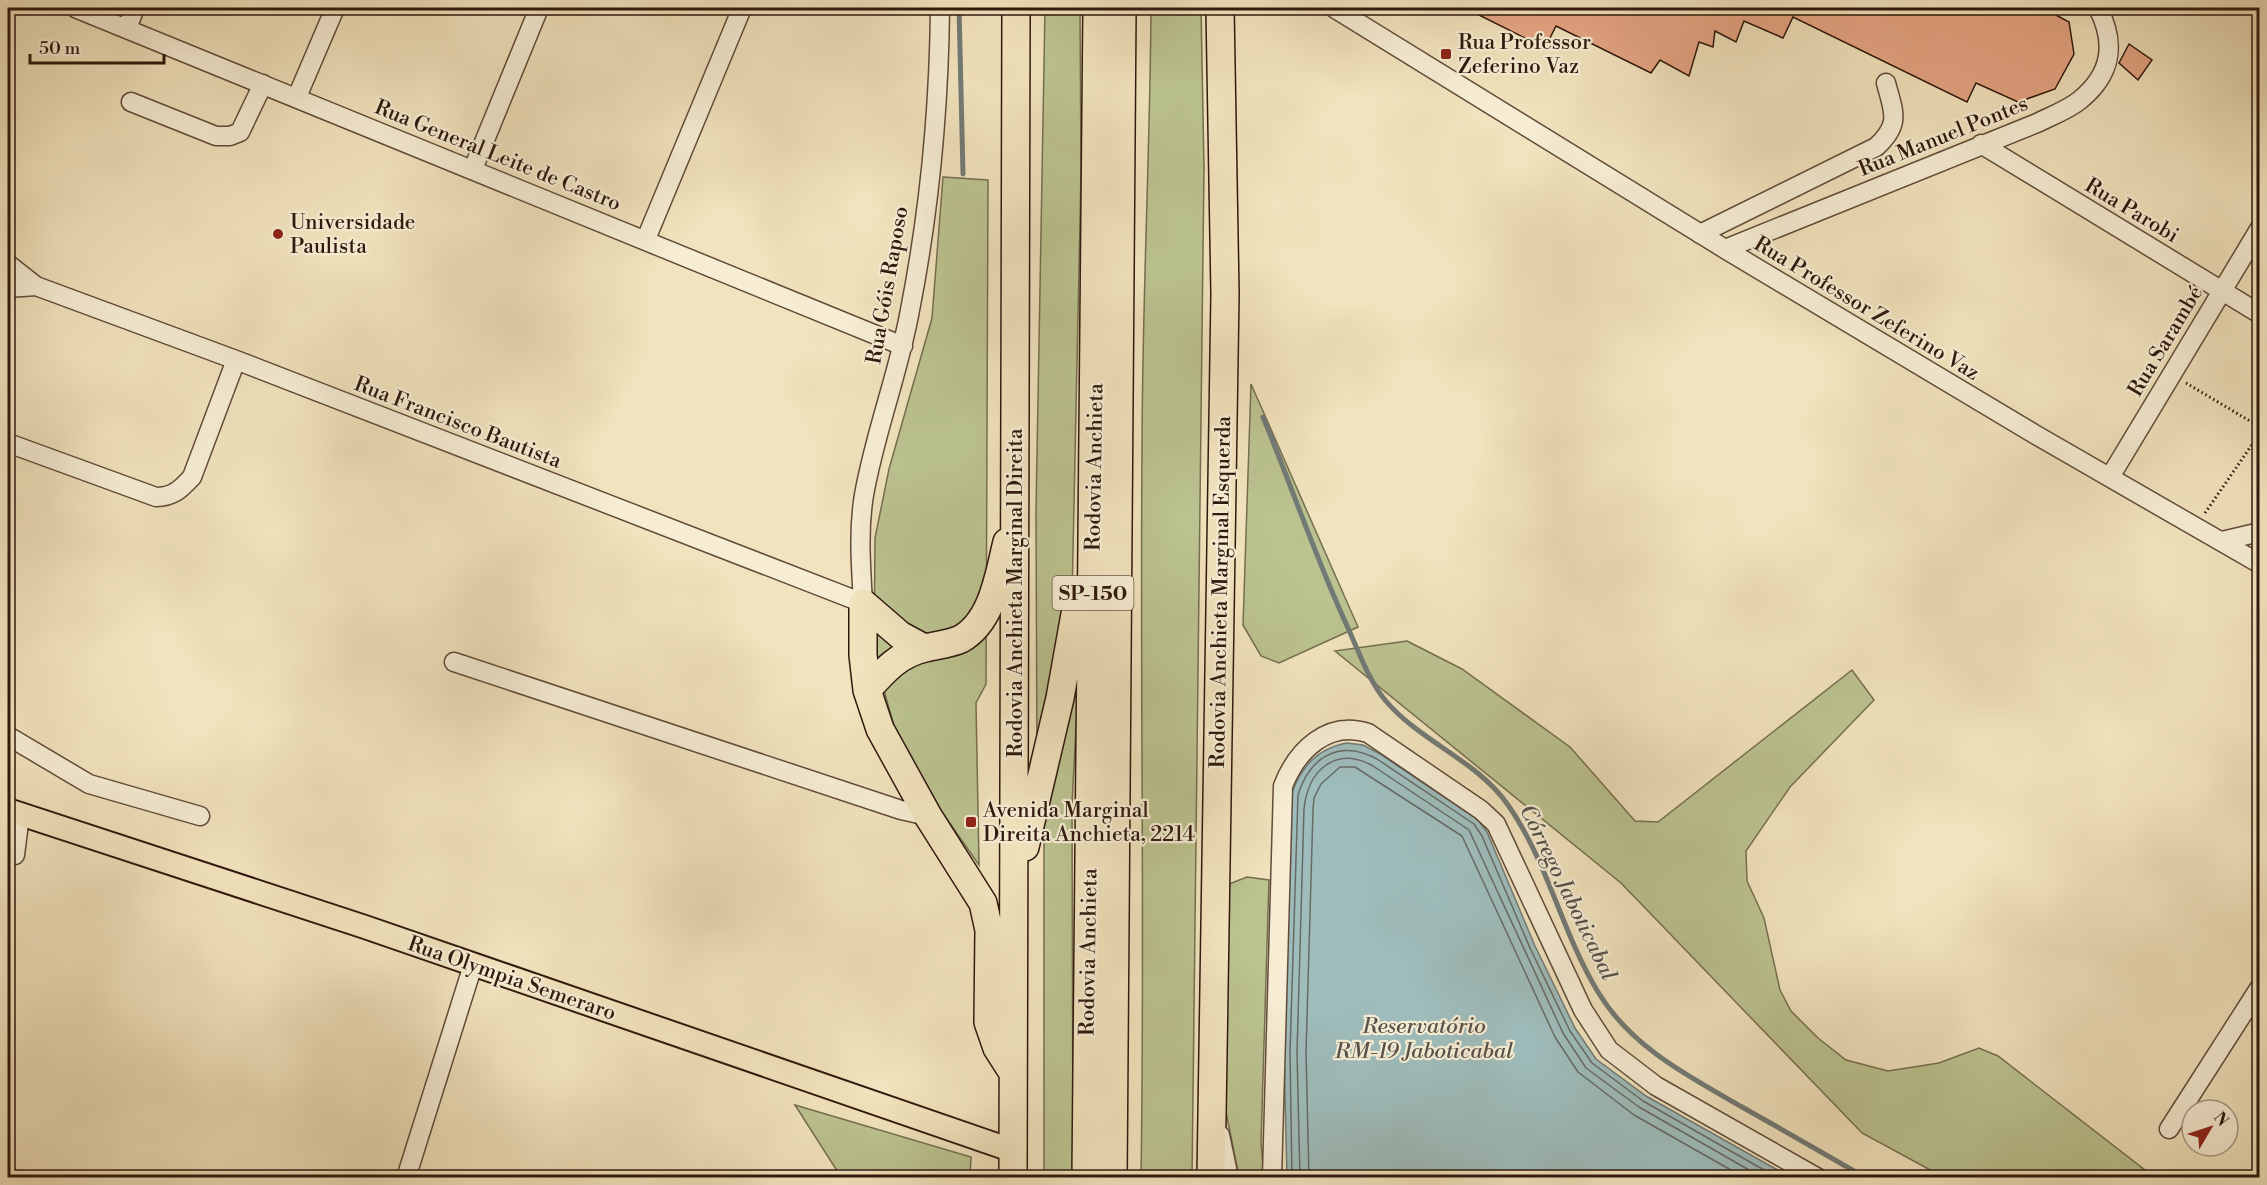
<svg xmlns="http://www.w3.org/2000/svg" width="2267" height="1185" viewBox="0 0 2267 1185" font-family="'Libre Bodoni',serif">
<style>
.green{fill:#bbc390;stroke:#756e4f;stroke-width:1.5}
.water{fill:#9ebcbb;stroke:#727a76;stroke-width:1.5}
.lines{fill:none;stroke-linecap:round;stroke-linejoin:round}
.shore{stroke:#666a64;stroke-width:1.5}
.stream{stroke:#727a76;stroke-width:5}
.building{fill:#e5a583;stroke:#2f180e;stroke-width:1.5}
.minor-casing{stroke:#604b3a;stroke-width:21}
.major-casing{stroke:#2f180e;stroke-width:26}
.highway-casing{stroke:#2f180e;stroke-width:30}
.path{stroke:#2f180e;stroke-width:3;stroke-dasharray:1.5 3;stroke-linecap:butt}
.minor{stroke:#f6edd4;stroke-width:18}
.major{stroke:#f1e3bd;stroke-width:22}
.highway{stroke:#f1e3bd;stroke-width:27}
.poi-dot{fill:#8f2418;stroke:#f6edd4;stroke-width:2}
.labels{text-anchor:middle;stroke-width:4.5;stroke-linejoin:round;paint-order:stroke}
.shield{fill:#f6edd4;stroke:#6b5849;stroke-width:1.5}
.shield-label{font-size:20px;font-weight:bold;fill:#2f180e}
.poi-label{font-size:21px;fill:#2f180e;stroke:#f6edd4;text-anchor:start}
.street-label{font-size:21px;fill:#2f180e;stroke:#f6edd4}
.water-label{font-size:22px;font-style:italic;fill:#56514b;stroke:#f6edd4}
</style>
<rect width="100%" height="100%" fill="#f1e3bd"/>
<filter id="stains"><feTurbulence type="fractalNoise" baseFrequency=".00333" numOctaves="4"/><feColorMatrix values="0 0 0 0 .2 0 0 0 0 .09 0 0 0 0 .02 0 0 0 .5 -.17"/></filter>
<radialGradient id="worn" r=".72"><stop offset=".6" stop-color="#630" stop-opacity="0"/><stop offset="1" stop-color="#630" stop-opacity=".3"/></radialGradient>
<!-- green -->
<path class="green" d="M1045,8h35l1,165 -9,426 -35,165 -1,-253z
M1151,8h50l3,159 -12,1011 -51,-1c4,-241 -1,-482 1,-723 0,-149 8,-298 9,-446z
M943,177l45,3 -2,504 -10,19 3,162 -37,-53 -47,-83 -21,-73 1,-118 14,-69 43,-151z
M1251,384l107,243 -79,36 -18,-7 -18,-31z
M1407,641l55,28 108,78 65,74 23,1 194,-152 22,30 -84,87 -44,64 1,30 17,37 16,72 11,21 27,27 28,22 42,11 51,-8 40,-15 19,8 156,121h-211l-81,-44 -241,-250 -286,-232z
M1080,650l-8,155 1,372 -29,1v-361z
M1247,877l22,3 -8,263 3,34h-25l-14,-70 4,-223z
M795,1105l176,52 -1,20h-129z"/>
<!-- water -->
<path class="water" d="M1347,743l16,2 17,9 98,66 9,12 48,114 40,82 21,31 50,37 144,81 -503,1 -3,-125 8,-260c9,-26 27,-45 55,-50z"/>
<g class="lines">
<!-- shore -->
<path class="shore" d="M1292,1178l-2,-125 8,-258c12,-39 42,-56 79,-36l97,65 8,12 48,112 40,83 22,32 51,38 135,77
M1300,1178l-3,-125 7,-244c4,-39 32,-64 69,-43l96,64 94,203 23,35 53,39 124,71
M1309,1178l-3,-125 7,-243 1,-12 7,-14 19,-17h15l107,69 93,201 23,35 56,43 111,63"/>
<!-- stream -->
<path class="stream" d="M959,8l4,166
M1263,417c29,70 53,142 85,211 11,24 20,51 37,72 35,42 92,60 123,105 40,57 54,128 90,187 33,55 90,84 144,115 41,23 83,47 124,71"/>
</g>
<!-- building -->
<path class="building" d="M1465,8h578l26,14 5,32 -19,35 -37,13 -42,-19 -9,19 -174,-85 -10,21 -39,-17 -8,21 -21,-11 -2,16 -14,-5 -10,34 -29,-16 -9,13 -95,-47 -11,22z
M2129,44l23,16 -14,20 -19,-17z"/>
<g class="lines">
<defs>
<path id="minor" d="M75,8l828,338
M1334,8l391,241 311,186 224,129
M127,28l8,-20
M297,97l38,-89
M131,102l85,34h14l10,-4 23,-48
M1981,144l279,170
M473,169l66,-161
M1700,234l176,-87c25,-23 18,-34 10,-64
M646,239l96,-231
M1725,249l312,-126c14,-7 31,-13 43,-23 32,-26 36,-57 18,-92
M8,264l28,22 200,74 627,243c-2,-36 -5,-72 1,-108 11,-63 35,-123 46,-185 19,-97 29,-204 30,-302
M8,288l28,-2
M8,443l148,54c17,0 25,-8 36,-20l44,-117
M2110,477l150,-249
M2222,541l38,-9
M454,662l447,148 27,6
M8,736l81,48 111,32
M15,855l5,-40
M2169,1129l91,-142
M1220,1135l9,43
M406,1178l67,-213
M1272,1178l11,-392c14,-36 45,-66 85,-53l113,77 15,14 87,186 26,40 47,36 162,92"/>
<path id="major" d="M8,810l357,117 649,224"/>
<path id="highway" d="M863,603v52l4,35 13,39 48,87 55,87 6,27 -1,92 9,26 16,25
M863,603l37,32 24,13
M867,690c18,-20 32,-36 58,-42 12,-3 25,-4 36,-9 32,-18 38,-65 46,-97
M1025,847l35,-149 19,-106
M1013,1178l3,-1170
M1086,1178l11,-1170
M1113,1178l9,-1170
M1211,1178l14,-884 -5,-286"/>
</defs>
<!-- minor casing -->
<use href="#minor" class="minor-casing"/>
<!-- major casing -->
<use href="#major" class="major-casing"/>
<!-- highway casing -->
<use href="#highway" class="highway-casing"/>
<!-- path -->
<path class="path" d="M2186,383l74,44
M2205,513l55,-80"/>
<!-- minor -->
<use href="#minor" class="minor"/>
<!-- major -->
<use href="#major" class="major"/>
<!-- highway -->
<use href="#highway" class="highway"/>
</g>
<!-- markers -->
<g class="poi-dot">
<rect x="1440" y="48" width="12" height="12" rx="3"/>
<circle cx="278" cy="234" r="6"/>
<rect x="965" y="816" width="12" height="12" rx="3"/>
</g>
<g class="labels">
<!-- shield labels -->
<rect class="shield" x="1052.5" y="576" width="81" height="34" rx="4.5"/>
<g class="shield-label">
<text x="1093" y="600">SP-150</text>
</g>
<!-- poi labels -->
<g class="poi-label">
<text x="1458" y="49">Rua Professor<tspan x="1458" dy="24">Zeferino Vaz</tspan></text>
<text x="290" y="229">Universidade<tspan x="290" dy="24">Paulista</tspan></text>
<text x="983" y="817">Avenida Marginal<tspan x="983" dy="24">Direita Anchieta, 2214</tspan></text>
</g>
<!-- street labels -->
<g class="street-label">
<text transform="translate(1943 136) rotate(-22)" y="7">Rua Manuel Pontes</text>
<text transform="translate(498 155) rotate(22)" y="7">Rua General Leite de Castro</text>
<text transform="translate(2132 210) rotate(31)" y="7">Rua Parobi</text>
<text transform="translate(887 285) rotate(-80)" y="7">Rua Góis Raposo</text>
<text transform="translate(1867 308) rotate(31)" y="7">Rua Professor Zeferino Vaz</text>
<text transform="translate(2165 341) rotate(-59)" y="7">Rua Sarambé</text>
<text transform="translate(458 422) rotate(21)" y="7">Rua Francisco Bautista</text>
<text transform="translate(1094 467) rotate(-89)" y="7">Rodovia Anchieta</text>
<text transform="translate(1220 592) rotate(-89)" y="7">Rodovia Anchieta Marginal Esquerda</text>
<text transform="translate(1015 593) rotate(-90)" y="7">Rodovia Anchieta Marginal Direita</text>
<text transform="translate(1088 952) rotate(-89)" y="7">Rodovia Anchieta</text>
<text transform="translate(512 978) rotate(19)" y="7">Rua Olympia Semeraro</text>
</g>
<!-- water labels -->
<g class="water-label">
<text transform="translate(1569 892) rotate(64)" y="8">Córrego Jaboticabal</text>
<text x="1424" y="1033">Reservatório<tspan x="1424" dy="25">RM-19 Jaboticabal</tspan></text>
</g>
</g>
<!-- margin -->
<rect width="2267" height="1185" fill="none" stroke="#f1e3bd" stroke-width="30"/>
<rect x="9" y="9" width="2249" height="1167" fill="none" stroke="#2f180e" stroke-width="3"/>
<rect x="15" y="15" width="2237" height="1155" fill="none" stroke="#2f180e" stroke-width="1.5"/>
<!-- north arrow -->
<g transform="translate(2210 1128) rotate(51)"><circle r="28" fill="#f6edd4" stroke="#a69885" stroke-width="1.5"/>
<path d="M0-4.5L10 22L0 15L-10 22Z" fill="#8f2418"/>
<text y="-9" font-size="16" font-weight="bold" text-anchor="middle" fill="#2f180e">N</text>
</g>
<!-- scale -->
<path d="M30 54v9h134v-9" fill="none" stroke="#2f180e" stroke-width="3"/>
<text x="39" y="54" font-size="18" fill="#2f180e" stroke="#f6edd4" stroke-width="4.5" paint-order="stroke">50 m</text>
<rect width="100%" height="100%" filter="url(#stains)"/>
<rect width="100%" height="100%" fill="url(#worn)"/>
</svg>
